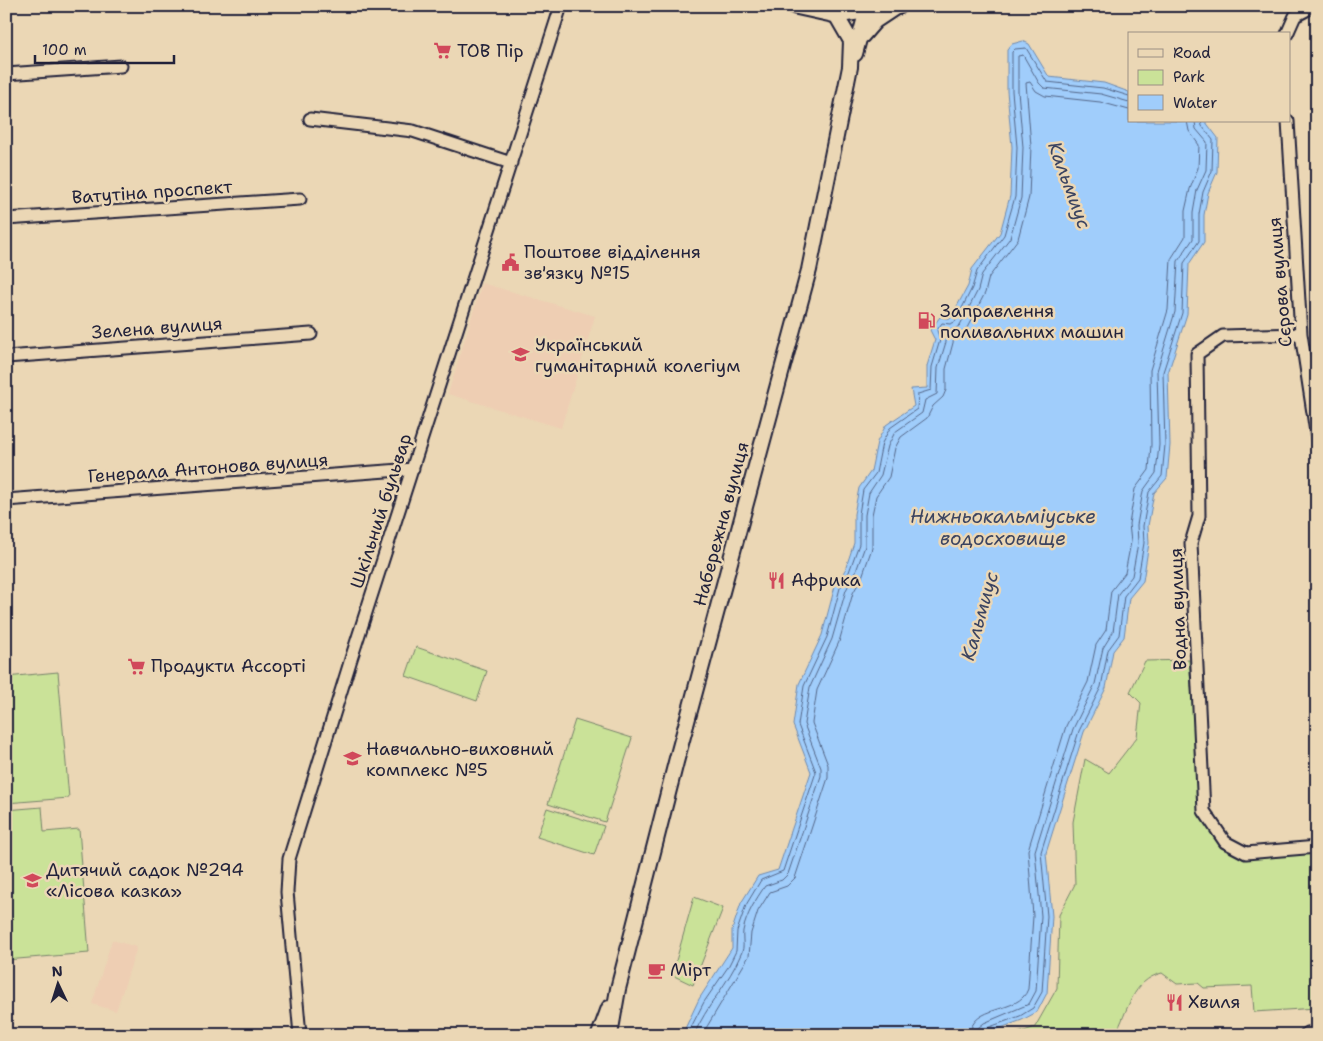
<svg xmlns="http://www.w3.org/2000/svg" width="1323" height="1041" viewBox="0 0 1323 1041" font-family="'Shantell Sans',sans-serif">
<style>
.built{fill:#eeceb3}
.green{fill:#cae298;stroke:#76826a}
.water{fill:#a0cdfb;stroke:#6e89ae}
.lines{fill:none;stroke-linecap:round;stroke-linejoin:round}
.shore{stroke:#546688;stroke-width:1}
.minor-casing{stroke:#22223b;stroke-width:15}
.tertiary-casing{stroke:#22223b;stroke-width:18}
.secondary-casing{stroke:#22223b;stroke-width:19}
.minor{stroke:#ebd7b5;stroke-width:11}
.tertiary{stroke:#ebd7b5;stroke-width:14}
.secondary{stroke:#ebd7b5;stroke-width:15}
.labels{text-anchor:middle;stroke-width:5;stroke-linejoin:round;paint-order:stroke}
.poi-label{font-size:18px;fill:#22223b;stroke:#ebd7b5;text-anchor:start}
.street-label{font-size:18px;fill:#22223b;stroke:#ebd7b5}
.water-label{font-size:19px;font-style:italic;fill:#3b4461;stroke:#ebd7b5}
</style>
<rect width="100%" height="100%" fill="#ebd7b5"/>
<filter id="ink" filterUnits="userSpaceOnUse"><feTurbulence type="fractalNoise" baseFrequency=".02" numOctaves="2"/><feDisplacementMap in="SourceGraphic" scale="10" xChannelSelector="R" yChannelSelector="G"/><feConvolveMatrix kernelMatrix="1 2 1 2 8 2 1 2 1" color-interpolation-filters="sRGB"/></filter>
<g filter="url(#ink)">
<!-- built -->
<path class="built" d="M482,283l113,33 -34,112 -113,-34z
M112,940l25,7 -21,64 -24,-7z"/>
<!-- green -->
<path class="green" d="M416,647l71,24 -10,30 -71,-25z
M1189,660l12,154 43,42 73,-6v158l-63,4 -2,-26 -48,2 -6,-5 -21,1 -15,-11c-30,7 -34,38 -47,62h-102l22,-8 22,-39 2,-73 16,-31 -2,-62 12,-63 24,14 28,-36 4,-34 -11,-11 15,-31z
M58,672l11,126 -63,5v-126z
M575,720l57,18 -27,84 -57,-18z
M42,807l2,25 35,-3 10,124 -83,7v-150z
M547,808l57,18 -10,29 -57,-18z
M694,897l29,11 -30,77 -21,-10z"/>
<!-- water -->
<path class="water" d="M1023,41l6,3 20,33 55,6 25,9v29h76l13,17 -1,34 -9,21 -4,22v27l-15,22 -2,50 -19,59 2,72 -3,33 -13,15 -6,33 1,17 -6,38 -14,17 -5,39 -11,14 -7,37 -22,44 -38,121 6,63 -5,77 -10,19 -15,8 -40,15h-300l17,-36 33,-51v-18l9,-27 17,-27 20,-6 33,-98 -18,-47 6,-41 23,-49 13,-49 10,-16 9,-27v-29l5,-26 12,-17 6,-29 9,-17 28,-19 -3,-17 16,-1v-22l8,-26 -5,-10 10,-13 10,2 18,-33 4,-17 28,-36 10,-37 2,-49 -5,-56v-41l5,-6z"/>
<g class="lines">
<!-- shore -->
<path class="shore" d="M687,1035l17,-33 24,-35 8,-16 1,-20 9,-26 15,-25 22,-9 33,-99 -18,-47 6,-39 23,-49 13,-49 9,-16 10,-28v-30l4,-24 13,-17 6,-30 8,-15 27,-19 1,-15 13,-4 1,-23 8,-27 -3,-10 5,-7 8,1 5,-2 17,-34 5,-17 27,-36 11,-38 2,-50 -5,-56v-39l3,-3 11,-1 21,34 56,6 26,8
M694,1035c12,-29 35,-52 47,-81 4,-7 1,-15 2,-23 3,-16 13,-32 22,-45l17,-6 6,-6 33,-98v-8l-17,-44 6,-37 22,-48 14,-49 9,-16 10,-28v-31l4,-22 12,-18 7,-29 7,-14 27,-19 3,-13 12,-6 1,-26 8,-26 -2,-10 11,-3 5,-4 18,-35 4,-16 28,-36 11,-40 2,-51 -5,-56v-35l5,-1 16,28 5,5 57,6 28,8
M702,1035l47,-79 2,-23 7,-22 12,-19 17,-6 8,-8 33,-100v-13l-16,-42 5,-33 22,-48 14,-49 9,-16 10,-29v-33l4,-19 13,-19 6,-29 6,-11 26,-19 6,-12 10,-9 3,-7v-21l8,-30 13,-11 18,-35 4,-16 29,-38 11,-42 2,-51 -5,-63 4,-1 6,9 9,5 55,6 29,8
M970,1035c1,-32 49,-20 58,-46l5,-73 -5,-66 38,-124 22,-44 8,-37 10,-15 5,-39 14,-18 6,-31 -2,-18 6,-35 14,-19 2,-25 -1,-75 18,-60 3,-51 14,-22v-26l5,-22 8,-21 1,-23 -10,-14 -2,-10
M977,1035l1,-7 6,-5 45,-19 7,-13 5,-75 -6,-65 38,-122 22,-45 8,-36 10,-16 5,-38 14,-18 6,-33 -1,-18 6,-34 13,-18 3,-28 -2,-74 18,-59 3,-51 15,-22v-26l4,-23 9,-20 1,-28 -11,-13 -1,-8
M983,1035l4,-7 33,-12 13,-8 9,-16 5,-76 -6,-64 38,-121 22,-44 7,-37 11,-15 5,-39 14,-18 6,-35 -1,-17 6,-34 13,-16 3,-31 -2,-73 19,-59 2,-50 15,-22v-27l4,-22 9,-21 1,-31 -11,-14 -1,-5"/>
<defs>
<path id="minor" d="M1287,34l8,-18 19,-10
M6,74l115,-8
M310,119l103,12 98,32
M1288,121l13,213 16,105
M6,219l294,-20
M1301,334l-78,2 -26,18 2,162 -8,27 13,268 21,31 21,11 71,-6
M6,357l305,-23
M6,500l407,-31
M300,1035l-13,-143 2,-33 62,-200 210,-653"/>
<path id="tertiary" d="M862,36l13,-15 21,-14
M855,54l13,-48
M599,1035l10,-27
M610,1035l8,-46 58,-227 133,-492 41,-203 1,-26 -15,-26"/>
<path id="secondary" d="M795,6l41,9 63,-9
M1308,1035l9,-1"/>
</defs>
<!-- minor casing -->
<use href="#minor" class="minor-casing"/>
<!-- tertiary casing -->
<use href="#tertiary" class="tertiary-casing"/>
<!-- secondary casing -->
<use href="#secondary" class="secondary-casing"/>
<!-- minor -->
<use href="#minor" class="minor"/>
<!-- tertiary -->
<use href="#tertiary" class="tertiary"/>
<!-- secondary -->
<use href="#secondary" class="secondary"/>
</g>
</g>
<!-- icons -->
<defs>
<symbol id="supermarket-bare" viewBox="-9 -9 18 18"><path d="M-6-5.5h2.5l.6 2H6L4.5 2H-2.5L-4.4-4H-6ZM-1.5 3.2a1.3 1.3 0 1 0 .1 0ZM3 3.2a1.3 1.3 0 1 0 .1 0Z" fill="#d1495b" stroke="#ebd7b5" stroke-width="2.5" paint-order="stroke"/></symbol>
<symbol id="civic-bare" viewBox="-9 -9 18 18"><path d="M-.6-6.5H3V-4.5H.6V-3L4-1V1h2V6H-6V1h2V-1L-.6-3ZM-1.2 2.5V6h2.4V2.5Z" fill="#d1495b" stroke="#ebd7b5" stroke-width="2.5" paint-order="stroke"/></symbol>
<symbol id="fuel-bare" viewBox="-9 -9 18 18"><path d="M-5.5-6h7V0h2V4h1.3V-2.5L3-4.5l.8-.8L6-3V5H2.5V1h-1V6h-7ZM-4.2-4.7v3.2H.2V-4.7Z" fill="#d1495b" stroke="#ebd7b5" stroke-width="2.5" paint-order="stroke"/></symbol>
<symbol id="school-bare" viewBox="-9 -9 18 18"><path d="M0-5L7-2L0 1L-7-2ZM-4 1L0 2.5L4 1V4Q0 6-4 4Z" fill="#d1495b" stroke="#ebd7b5" stroke-width="2.5" paint-order="stroke"/></symbol>
<symbol id="restaurant-bare" viewBox="-9 -9 18 18"><path d="M-5-6h1v4h1v-4h1v4h1v-4h1v5L-1.5 .5V6h-2V.5L-5-1ZM5-6V6H3V1.5H1.5Q1.5-4 5-6Z" fill="#d1495b" stroke="#ebd7b5" stroke-width="2.5" paint-order="stroke"/></symbol>
<symbol id="cafe-bare" viewBox="-9 -9 18 18"><path d="M-5.5-4.5H6V0H3Q3 3.5 0 3.5H-2.5Q-5.5 3.5-5.5 0ZM3-3.2v2h1.7v-2ZM-6 4.5H4V6H-6Z" fill="#d1495b" stroke="#ebd7b5" stroke-width="2.5" paint-order="stroke"/></symbol>
</defs>
<g fill-rule="evenodd">
<use href="#supermarket-bare" x="430" y="38" width="25" height="25"/>
<use href="#civic-bare" x="498" y="250" width="25" height="25"/>
<use href="#fuel-bare" x="914" y="308" width="25" height="25"/>
<use href="#school-bare" x="508" y="342" width="25" height="25"/>
<use href="#restaurant-bare" x="764" y="568" width="25" height="25"/>
<use href="#supermarket-bare" x="124" y="654" width="25" height="25"/>
<use href="#school-bare" x="340" y="746" width="25" height="25"/>
<use href="#school-bare" x="20" y="868" width="25" height="25"/>
<use href="#cafe-bare" x="644" y="958" width="25" height="25"/>
<use href="#restaurant-bare" x="1162" y="990" width="25" height="25"/>
</g>
<g class="labels">
<!-- poi labels -->
<g class="poi-label">
<text x="457" y="57">ТОВ Пір</text>
<text x="524" y="258">Поштове відділення<tspan x="524" dy="21">зв'язку №15</tspan></text>
<text x="940" y="317">Заправлення<tspan x="940" dy="21">поливальних машин</tspan></text>
<text x="535" y="351">Український<tspan x="535" dy="21">гуманітарний колегіум</tspan></text>
<text x="791" y="586">Африка</text>
<text x="151" y="672">Продукти Ассорті</text>
<text x="366" y="755">Навчально-виховний<tspan x="366" dy="21">комплекс №5</tspan></text>
<text x="46" y="876">Дитячий садок №294<tspan x="46" dy="21">«Лісова казка»</tspan></text>
<text x="670" y="976">Мірт</text>
<text x="1188" y="1008">Хвиля</text>
</g>
<!-- street labels -->
<g class="street-label">
<text transform="translate(152 192) rotate(-4)" y="6">Ватутіна проспект</text>
<text transform="translate(1280 282) rotate(-95)" y="6">Сєрова вулиця</text>
<text transform="translate(157 328) rotate(-4)" y="6">Зелена вулиця</text>
<text transform="translate(208 468) rotate(-4)" y="6">Генерала Антонова вулиця</text>
<text transform="translate(381 511) rotate(-72)" y="6">Шкільний бульвар</text>
<text transform="translate(721 524) rotate(-75)" y="6">Набережна вулиця</text>
<text transform="translate(1178 609) rotate(-92)" y="6">Водна вулиця</text>
</g>
<!-- water labels -->
<g class="water-label">
<text transform="translate(1070 185) rotate(70)" y="7">Кальмиус</text>
<text x="1003" y="523">Нижньокальміуське<tspan x="1003" dy="22">водосховище</tspan></text>
<text transform="translate(979 616) rotate(-74)" y="7">Кальмиус</text>
</g>
</g>
<!-- margin -->
<rect width="1323" height="1041" fill="none" stroke="#ebd7b5" stroke-width="25"/>
<rect x="12" y="12" width="1298" height="1016" fill="none" stroke="#22223b" stroke-width="2" filter="url(#ink)"/>
<!-- legend -->
<rect x="1128" y="32" width="162" height="90" fill="#ebd7b5" stroke="#9b8f84"/>
<rect x="1138" y="49" width="25" height="8" fill="#ebd7b5" stroke="#9b8f84"/>
<text x="1173" y="58" font-size="15" fill="#22223b">Road</text>
<rect x="1138" y="70" width="25" height="15" fill="#cae298" stroke="#9b8f84"/>
<text x="1173" y="82" font-size="15" fill="#22223b">Park</text>
<rect x="1138" y="95" width="25" height="15" fill="#a0cdfb" stroke="#9b8f84"/>
<text x="1173" y="108" font-size="15" fill="#22223b">Water</text>
<!-- north arrow -->
<g transform="translate(58 984) rotate(356)" stroke="#ebd7b5" stroke-width="4" paint-order="stroke">
<path d="M0-4L9 19L0 12L-9 19Z" fill="#22223b"/>
<text y="-8" font-size="14" font-weight="bold" text-anchor="middle" fill="#22223b">N</text>
</g>
<!-- scale -->
<path d="M35 55v8h139v-8" fill="none" stroke="#22223b" stroke-width="2.5"/>
<text x="42" y="55" font-size="15" fill="#22223b" stroke="#ebd7b5" stroke-width="4" paint-order="stroke">100 m</text>
</svg>
